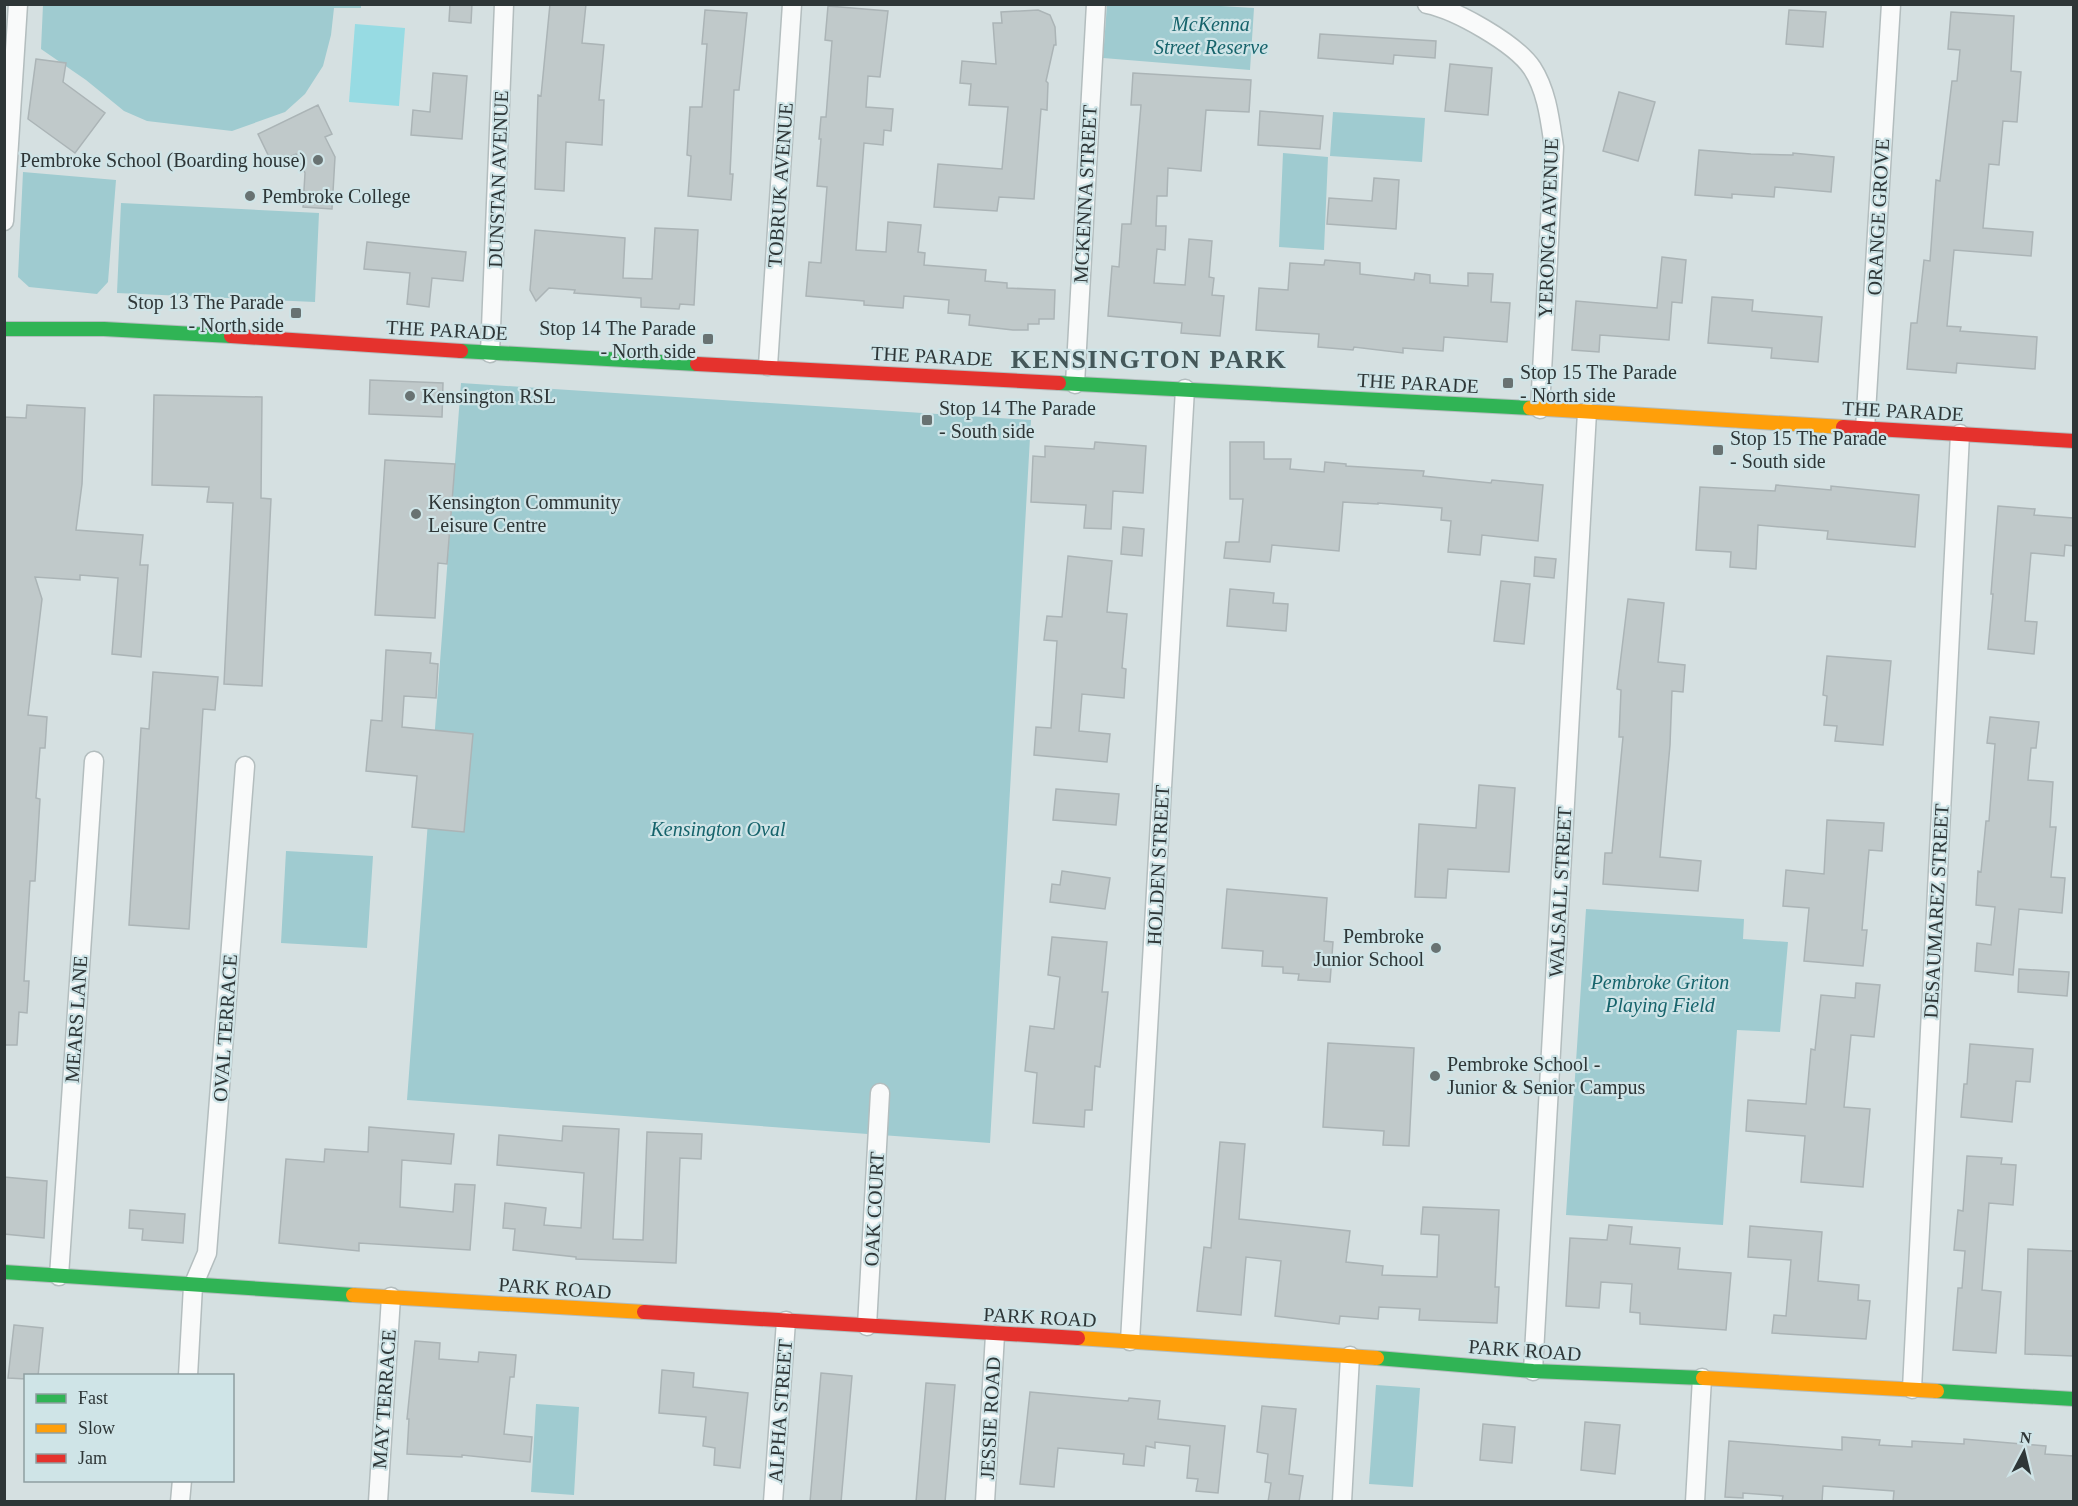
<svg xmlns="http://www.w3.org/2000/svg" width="2078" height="1506" viewBox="0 0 2078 1506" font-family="Georgia,serif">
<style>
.green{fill:#9fcbd0}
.water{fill:#97dbe3}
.building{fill:#c0c9ca;stroke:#abb4b6;stroke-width:1.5}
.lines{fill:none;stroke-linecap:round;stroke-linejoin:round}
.street-casing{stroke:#b3bdbe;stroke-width:21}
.fast-casing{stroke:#b3bdbe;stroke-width:16}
.slow-casing{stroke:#b3bdbe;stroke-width:16}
.jam-casing{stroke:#b3bdbe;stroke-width:16}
.street{stroke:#f9fafa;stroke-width:18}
.fast{stroke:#30b455;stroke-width:14}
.slow{stroke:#ff9f0a;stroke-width:14}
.jam{stroke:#e5322d;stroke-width:14}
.poi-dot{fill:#687272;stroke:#cfe4e7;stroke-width:2}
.labels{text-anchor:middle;stroke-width:4.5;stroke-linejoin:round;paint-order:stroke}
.park-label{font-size:20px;font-style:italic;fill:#16636b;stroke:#cfe4e7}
.poi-label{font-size:20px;fill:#2e3637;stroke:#cfe4e7;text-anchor:start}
.street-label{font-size:20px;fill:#2e3637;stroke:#cfe4e7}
.district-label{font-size:26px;font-weight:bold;letter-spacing:1.5px;fill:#445759;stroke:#cfe4e7}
</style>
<rect width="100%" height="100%" fill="#d5e0e1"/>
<!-- green -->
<path class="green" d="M43,5h318v3h-27l-3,27 -8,31 -18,28 -20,18 -53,19 -85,-10 -23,-10 -38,-31 -45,-31z
M1204,5l50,3 -4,62 -147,-12 4,-53z
M1333,112l92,6 -3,44 -92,-6z
M1283,153l45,4 -4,93 -45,-3z
M23,172l93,8 -8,102 -11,12 -68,-7 -11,-10z
M121,203l198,10 -4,89 -198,-9z
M461,383l570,37 -41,723 -583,-43z
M286,851l87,5 -6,92 -86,-5z
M1586,909l158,10 -1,20 45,3 -8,90 -43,-2 -14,195 -157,-10z
M1376,1385l44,3 -7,99 -44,-3z
M536,1404l43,3 -5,88 -43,-3z"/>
<!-- water -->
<path class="water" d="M355,24l50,4 -6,78 -50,-4z"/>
<!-- building -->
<path class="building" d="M450,4h22l-1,19 -22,-2z
M550,4h36l-4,39 22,2 -5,55h5l-2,45 -36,-3 -2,49 -29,-2 3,-94 3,1z
M828,6l60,5 -8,66 -12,-1 -2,31 27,2 -2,22 -7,-1 -1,15 -19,-2 -8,107 30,2 2,-30 33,3 -3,27 7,1 -1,12 62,5 -1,11 22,2v5l48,2 -1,29h-15v5h-11v6h-15l-44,-5 1,-10 -22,-2 1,-13 -45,-4 -1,12 -39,-3v-4l-58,-5 3,-34 12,1 6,-76 -10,-1 4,-47h-2l2,-22h5l6,-76 -7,-1z
M705,10l42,3 -8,77h-5l-4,84h3l-2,26 -43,-4 3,-40 -4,-1 3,-48h12l5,-63h-5z
M1038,10l12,5 5,12 1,18h-2l-8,36 2,2 -1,27 -6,-1 -7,90 -35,-2 -2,14 -63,-4 4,-43 64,5 6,-62 -39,-2 2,-21 -11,-1 2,-22 34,3 -3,-41h9l-1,-11z
M1789,10l37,2 -3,35 -37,-3z
M1951,12l63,4 -3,55 10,1 -4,50 -14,-1 -4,44 -10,-1 -6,64 50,4 -2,24 -77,-6 -7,76 14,1 -1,4 77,6 -2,32 -78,-6 -1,10 -49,-4 4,-46h6l7,-63 6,1 6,-81 4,1 12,-100h5l3,-31 -12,-1z
M1320,34l116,7 -1,17 -41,-3 -1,9 -75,-6z
M36,59l30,4 -3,19 42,31 -30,40 -47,-34z
M1450,64l42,4 -4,47 -43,-4z
M433,73l34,3 -5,63 -51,-4 2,-25 17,2z
M1133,73l118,7 -2,32 -43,-2 -5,61 -33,-3 -1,28h-10l-1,30h10l-1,24 -8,-1 -3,34 31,2 4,-46 23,2 -3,36 5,1 -2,17 12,1 -4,40 -39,-3 1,-10 -74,-7 4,-50 7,1 3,-43h9l10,-119h-10z
M1619,92l36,10 -17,59 -35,-10z
M318,105l14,29 -7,3 10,20 -3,52 -29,-2 2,-34 -9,-19 -23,11 -15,-31z
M1260,111l63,5 -3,33 -62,-4z
M1699,150l52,4 42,1v-2l41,4 -3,35 -56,-5 -1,10 -42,-3v4l-37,-3z
M1374,178l25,2 -3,49 -69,-5 2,-26 43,3z
M655,228l43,2 -4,75 -14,-1 -1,5 -38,-2v-9l-67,-5 1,-3 -26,-2 -13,13 -6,-11 5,-60 90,8 -2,40 29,1z
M367,242l99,10 -3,29 -31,-3 -3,29 -22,-3 3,-31 -46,-4z
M1662,257l24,3 -4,43 -10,-1 -3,38 -69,-5 -1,17 -27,-2 4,-49 81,7z
M1325,260l35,3v11l54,6 1,-7 15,2v8l38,3v-13l25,1 -2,28 19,1 -3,39 -63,-5 -1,14 -40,-3v5l-49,-6 -1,3 -35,-3 1,-13 -63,-4 3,-42 29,2 2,-27 34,2z
M1712,297l41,3 -1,11 70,6 -4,45 -47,-4 1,-10 -64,-5z
M370,380l73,3 -1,34 -73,-3z
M154,395l108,2 -1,101 10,1 -9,187 -38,-2 9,-181 -26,-1 2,-15 -57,-2z
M27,405l58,3 -3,76 -6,46 67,5 -3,30h8l-7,92 -29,-3 6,-76 -38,-3v5l-45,-3 7,22 -14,116 19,2 -2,31h-5l-4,50 4,1 -5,82h-5l-6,100h5l-2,32 -8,-1 -2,33h-13v-628l22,1z
M1095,442l51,4 -3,47 -30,-2 -2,38 -27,-1 2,-23 -55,-3 2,-46 12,1v-11l49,3z
M1230,442h34v17h27l-1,10 34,3 1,-10 21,2v2l78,5 -1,5 68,7 1,-3 51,5 -5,56 -56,-6 -2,20 -32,-3 3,-31 -10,-1 1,-12 -64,-5v1l-35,-2 -4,49 -67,-6 -2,17 -46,-4 2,-16h13l4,-43h-13z
M385,460l70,4 -8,100 -9,-1 -3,55 -60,-3z
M1776,485l55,5v-4l88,9 -4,52 -88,-8 1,-8 -70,-6 -2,44 -26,-2 1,-15 -35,-2 4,-63 75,4z
M1998,506l37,3 -1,6 39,3v28l-8,-1 -1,11 -33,-3 -6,68 12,1 -3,32 -46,-5 5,-55h-2z
M1123,527l21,2 -2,27 -21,-2z
M1068,556l44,5 -5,51 20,2 -5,54 4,1 -2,29 -42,-4 -3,37 31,3 -3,28 -73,-7 2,-28 15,1 6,-87 -13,-1 3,-24 15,1z
M1535,557l21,2 -2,19 -20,-2z
M1501,581l29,3 -6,60 -30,-3z
M1230,589l44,4 -1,10 15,1 -2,27 -59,-5z
M1628,599l36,4 -6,59 27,3 -2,27 -11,-1 -2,54 -10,112 41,4 -3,30 -95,-7 2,-31h7l11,-116h-4l2,-47 -4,-1z
M386,650l45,3 -1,10 8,1 -2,34 -32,-2 -2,31 71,7 -9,98 -52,-5 5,-51 -51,-5 5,-51 11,1z
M1827,656l64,5 -8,84 -48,-4 2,-15 -13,-1 3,-29 -4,-1z
M153,672l65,5 -3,33 -12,-1 -14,220 -60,-4 12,-197 8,1z
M1990,717l49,5 -3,26h-5l-3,32 25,2 -3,45h6l-5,50 14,1 -3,35 -43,-4 -6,66 -38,-4 2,-28 14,2 4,-38 -19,-2 2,-34 3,1 5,-51h3l6,-77 -8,-1z
M1479,785l36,3 -6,84 -61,-3 -2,29 -31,-1 4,-73 57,4z
M1056,789l63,5 -3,31 -63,-5z
M1827,820l57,3 -2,28 -13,-1 -7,80h5l-4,36 -59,-5 5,-53 -26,-2 3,-36 38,4z
M1062,871l48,7 -5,31 -55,-7 2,-18 8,1z
M1227,889l100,9 -3,43 9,1 -3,40 -32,-2 1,-6 -16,-1v-6l-21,-1 1,-15 -41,-3z
M1052,937l55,5 -5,50h6l-8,75 -5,-1 -3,44h-7l-1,17 -51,-4 4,-50 -12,-2 5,-45 24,3 6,-52 -12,-2z
M2019,969l50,3 -2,24 -49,-4z
M1856,983l24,2 -6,52 -23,-2 -7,72 26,2 -7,78 -62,-5 4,-46 -59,-5 2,-31 58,4 5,-55 4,1 6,-55 34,3z
M1328,1043l86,5 -5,98 -26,-1 1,-14 -61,-4z
M1970,1044l63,5 -3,33 -14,-1 -4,41 -51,-5 3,-33h3z
M563,1126l56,3 -6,110 30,1 4,-108 55,2 -1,25 -21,-1 -4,105 -100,-4v-2l-63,-7 2,-21 -12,-1 2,-25 41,5 -2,17 37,3 3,-55 -87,-8 2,-30 63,6z
M369,1127l85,7 -3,30 -49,-4 -2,47 53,5 2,-28 20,1 -5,65 -111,-7v8l-80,-8 7,-84 38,3 1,-13 43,3z
M1220,1142l25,2 -6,75 111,12 -4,31 37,4 -1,9 55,2 2,-42 -18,-1 2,-27 76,3 -4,77h4l-2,36 -78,-3 1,-11 -41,-2 -1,12 -38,-3 -1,8 -64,-8 6,-55 -35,-4 -5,58 -44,-4 7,-64 7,1z
M1967,1156l35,2 -1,6 15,1 -3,40 -24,-2 -7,87 19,2 -5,61 -43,-3 5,-62h4l3,-37 -11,-1 4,-40 5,1z
M4,1177l43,4 -3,57 -40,-4z
M130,1210l55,4 -2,29 -41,-3 1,-11 -14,-1z
M1609,1225l23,2 -2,17 50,4 -2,21 53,4 -5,57 -86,-6v-11l-10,-1 2,-28 -31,-2 -2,26 -33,-2 4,-68 37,2z
M1750,1226l72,6 -4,49 41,4 -1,15 12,1 -4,38 -94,-6 2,-18 12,1 5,-56 -43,-3z
M2028,1249l45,2v105l-48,-2z
M14,1325l29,3 -5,48h-12v3l-18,-1z
M415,1341l25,2 -1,16 39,3 1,-10 37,3 -2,22h-4l-6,57 28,3 -2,25 -68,-7v2l-55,-3 2,-35h-2z
M662,1370l32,3 -1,14 55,6 -8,75 -26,-3 1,-17 -12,-2 3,-29 -47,-4z
M821,1373l31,3 -11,126h-31z
M926,1383l29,2 -10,117h-29z
M1030,1392l98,9 1,-3 31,3 -2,18 67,7 -7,67 -22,-2 2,-12 -11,-1 3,-32 -35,-4v6l-9,-2 -2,20 -21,-2 1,-10 -66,-6 -4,39 -34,-3z
M1262,1406l34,3 -7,65 14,2 -4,26h-31l3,-19 -6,-1 3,-28 -11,-2z
M1585,1422l35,3 -5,49 -34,-4z
M1483,1424l32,3 -3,36 -32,-3z
M1842,1437l38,3 -1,5 33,2v-6l52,3v-5l82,7 -1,8 28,2v46h-180l1,-11 -71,-5 -1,16 -40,-1 1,-5 -40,-3v5l-18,-1 4,-56 113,9z"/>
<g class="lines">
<defs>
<path id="street" d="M1427,4c29,6 88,39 105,64 15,23 18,52 22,79l-14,262
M4,221l14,-217
M490,353l14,-349
M768,366l24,-362
M1075,384l21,-380
M1865,429l26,-425
M59,1276l35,-515
M867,1326l13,-233
M1130,1341l55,-952
M1533,1371l54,-959
M188,1376l5,-90 14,-33 38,-487
M1912,1389l48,-955
M180,1502l2,-22
M378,1502l13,-205
M773,1502l13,-181
M985,1502l10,-167
M1342,1502l8,-146
M1695,1502l7,-124"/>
<path id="fast" d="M4,329h100l127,7
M461,351l236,13
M1059,383l471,25
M4,1272l349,23
M1377,1358l156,13 170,7
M1937,1391l137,8"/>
<path id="slow" d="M1530,408l313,19
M353,1295l291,17
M1078,1338l299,20
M1703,1378l234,13"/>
<path id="jam" d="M231,336l230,15
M697,364l362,19
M1843,427l231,14
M644,1312l434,26"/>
</defs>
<!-- street casing -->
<use href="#street" class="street-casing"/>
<!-- fast casing -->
<use href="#fast" class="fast-casing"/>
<!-- slow casing -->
<use href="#slow" class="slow-casing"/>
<!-- jam casing -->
<use href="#jam" class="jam-casing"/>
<!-- street -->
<use href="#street" class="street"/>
<!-- fast -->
<use href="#fast" class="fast"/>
<!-- slow -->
<use href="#slow" class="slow"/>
<!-- jam -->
<use href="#jam" class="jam"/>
</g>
<!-- markers -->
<g class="poi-dot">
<circle cx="318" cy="160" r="6"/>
<circle cx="250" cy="196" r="6"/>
<rect x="290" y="307" width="12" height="12" rx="3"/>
<rect x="702" y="333" width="12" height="12" rx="3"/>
<rect x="1502" y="377" width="12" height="12" rx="3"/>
<circle cx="410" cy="396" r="6"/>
<rect x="921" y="414" width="12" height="12" rx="3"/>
<rect x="1712" y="444" width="12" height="12" rx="3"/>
<circle cx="416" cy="514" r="6"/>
<circle cx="1436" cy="948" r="6"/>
<circle cx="1435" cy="1076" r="6"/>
</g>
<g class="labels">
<!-- park labels -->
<g class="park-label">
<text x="1211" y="31">McKenna<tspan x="1211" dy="23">Street Reserve</tspan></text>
<text x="718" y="836">Kensington Oval</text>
<text x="1660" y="989">Pembroke Griton<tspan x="1660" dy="23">Playing Field</tspan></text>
</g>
<!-- poi labels -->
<g class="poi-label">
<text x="306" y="167" text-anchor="end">Pembroke School (Boarding house)</text>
<text x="262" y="203">Pembroke College</text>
<text x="284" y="309" text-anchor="end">Stop 13 The Parade<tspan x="284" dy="23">- North side</tspan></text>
<text x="696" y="335" text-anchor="end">Stop 14 The Parade<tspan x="696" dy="23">- North side</tspan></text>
<text x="1520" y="379">Stop 15 The Parade<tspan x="1520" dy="23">- North side</tspan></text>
<text x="422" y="403">Kensington RSL</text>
<text x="939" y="415">Stop 14 The Parade<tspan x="939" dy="23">- South side</tspan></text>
<text x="1730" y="445">Stop 15 The Parade<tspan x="1730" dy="23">- South side</tspan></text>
<text x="428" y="509">Kensington Community<tspan x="428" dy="23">Leisure Centre</tspan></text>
<text x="1424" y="943" text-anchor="end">Pembroke<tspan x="1424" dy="23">Junior School</tspan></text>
<text x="1447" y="1071">Pembroke School -<tspan x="1447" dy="23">Junior &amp; Senior Campus</tspan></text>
</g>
<!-- street labels -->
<g class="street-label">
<text transform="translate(498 179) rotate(-88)" y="7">DUNSTAN AVENUE</text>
<text transform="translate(780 185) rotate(-86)" y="7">TOBRUK AVENUE</text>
<text transform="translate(1085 194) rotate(-87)" y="7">MCKENNA STREET</text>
<text transform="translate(1878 217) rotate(-87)" y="7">ORANGE GROVE</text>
<text transform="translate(1548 228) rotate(-88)" y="7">YERONGA AVENUE</text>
<text transform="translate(447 330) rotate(3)" y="7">THE PARADE</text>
<text transform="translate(932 356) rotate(3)" y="7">THE PARADE</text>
<text transform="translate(1418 383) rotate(3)" y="7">THE PARADE</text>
<text transform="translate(1903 411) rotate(3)" y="7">THE PARADE</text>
<text transform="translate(1158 865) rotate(-87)" y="7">HOLDEN STREET</text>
<text transform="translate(1560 892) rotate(-87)" y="7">WALSALL STREET</text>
<text transform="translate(1936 911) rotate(-87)" y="7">DESAUMAREZ STREET</text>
<text transform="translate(76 1019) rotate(-86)" y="7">MEARS LANE</text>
<text transform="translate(225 1028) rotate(-86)" y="7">OVAL TERRACE</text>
<text transform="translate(874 1209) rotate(-87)" y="7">OAK COURT</text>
<text transform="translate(555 1288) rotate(4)" y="7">PARK ROAD</text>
<text transform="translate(1040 1317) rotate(3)" y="7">PARK ROAD</text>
<text transform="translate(1525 1350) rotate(4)" y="7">PARK ROAD</text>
<text transform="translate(384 1399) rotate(-86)" y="7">MAY TERRACE</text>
<text transform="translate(780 1411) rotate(-86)" y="7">ALPHA STREET</text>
<text transform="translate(990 1418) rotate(-87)" y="7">JESSIE ROAD</text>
</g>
<!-- district labels -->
<g class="district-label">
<text x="1149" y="368">KENSINGTON PARK</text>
</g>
</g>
<!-- border -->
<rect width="2078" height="1506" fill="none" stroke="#2e3637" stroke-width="12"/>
<!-- legend -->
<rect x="24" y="1374" width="210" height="108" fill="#cfe4e7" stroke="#8f9ea1" stroke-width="1.5"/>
<rect x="36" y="1394" width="30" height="9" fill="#30b455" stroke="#8f9ea1" stroke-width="1.5"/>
<text x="78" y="1404" font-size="18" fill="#2e3637">Fast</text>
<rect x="36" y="1424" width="30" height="9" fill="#ff9f0a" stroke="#8f9ea1" stroke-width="1.5"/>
<text x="78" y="1434" font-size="18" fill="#2e3637">Slow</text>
<rect x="36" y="1454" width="30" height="9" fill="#e5322d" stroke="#8f9ea1" stroke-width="1.5"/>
<text x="78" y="1464" font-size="18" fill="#2e3637">Jam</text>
<!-- north arrow -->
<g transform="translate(2024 1452) rotate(7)" stroke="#cfe4e7" stroke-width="4.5" paint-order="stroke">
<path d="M0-4.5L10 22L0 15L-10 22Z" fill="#2e3637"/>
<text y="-9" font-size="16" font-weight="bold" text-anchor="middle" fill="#2e3637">N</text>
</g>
</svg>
